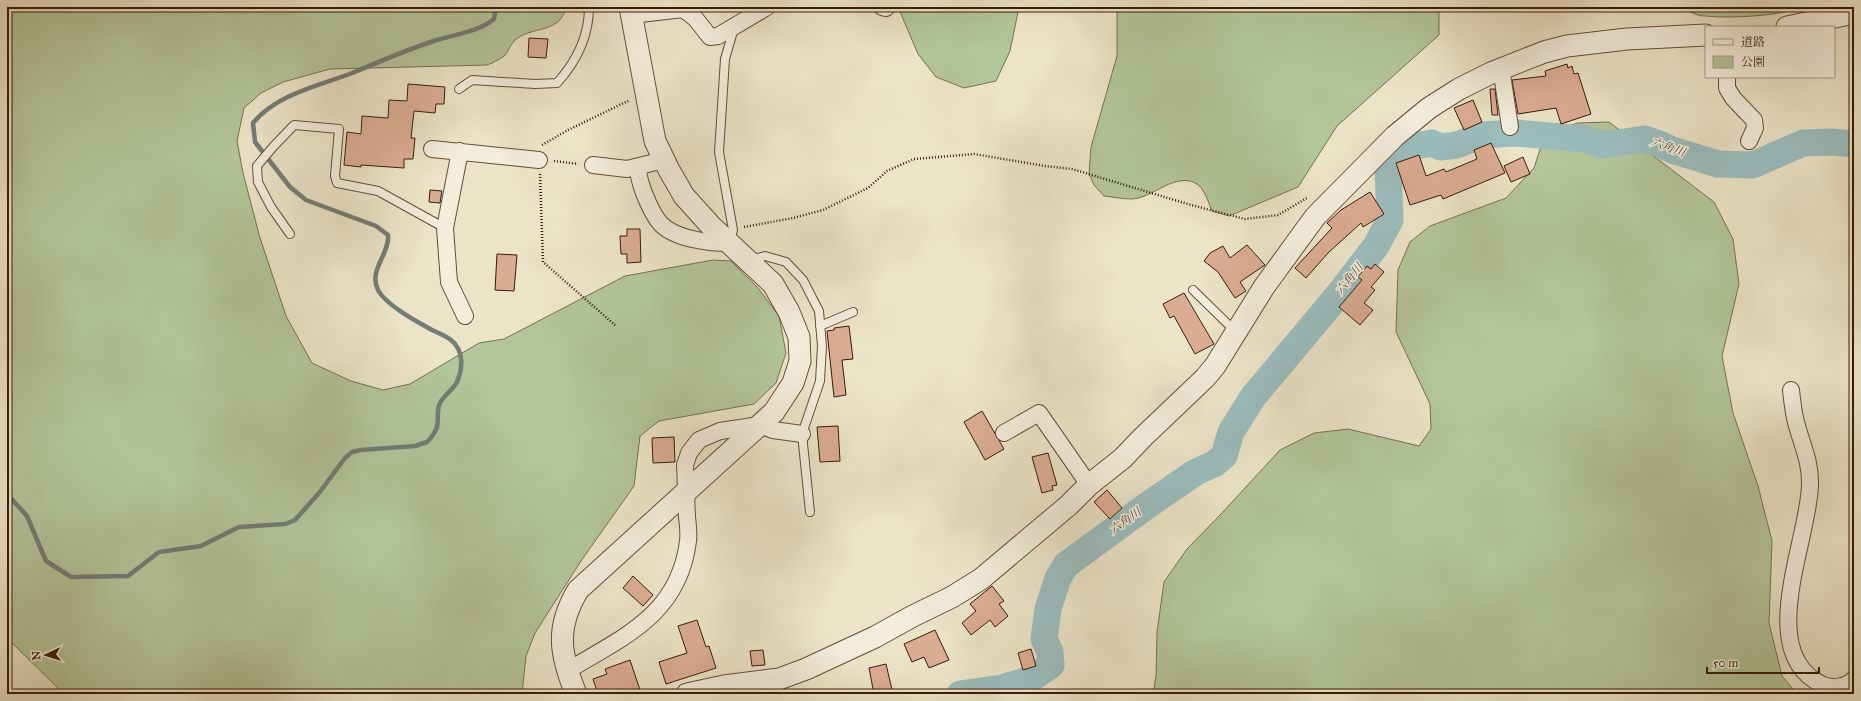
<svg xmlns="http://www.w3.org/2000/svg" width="1861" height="701" viewBox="0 0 1861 701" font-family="'IM FELL Great Primer','Noto Serif JP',serif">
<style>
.green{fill:#b3c59a;stroke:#767052}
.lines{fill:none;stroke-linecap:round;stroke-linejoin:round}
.stream{stroke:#737c76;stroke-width:4.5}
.river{stroke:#9bbdbe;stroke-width:27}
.building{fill:#dbac94;stroke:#381b09}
.service-casing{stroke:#654d39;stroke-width:10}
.minor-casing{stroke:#654d39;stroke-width:18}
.tertiary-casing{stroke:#654d39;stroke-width:23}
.path{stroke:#381b09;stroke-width:2.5;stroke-dasharray:1 2;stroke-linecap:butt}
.service{stroke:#f3eddc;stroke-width:8}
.minor{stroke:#f3eddc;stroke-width:16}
.tertiary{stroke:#f3eddc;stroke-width:21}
.labels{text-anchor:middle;stroke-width:3;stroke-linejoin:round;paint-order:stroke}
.water-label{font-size:12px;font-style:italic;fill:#564c3f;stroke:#f3eddc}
</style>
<rect width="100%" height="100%" fill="#ece4c9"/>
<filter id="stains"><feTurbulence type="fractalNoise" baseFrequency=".005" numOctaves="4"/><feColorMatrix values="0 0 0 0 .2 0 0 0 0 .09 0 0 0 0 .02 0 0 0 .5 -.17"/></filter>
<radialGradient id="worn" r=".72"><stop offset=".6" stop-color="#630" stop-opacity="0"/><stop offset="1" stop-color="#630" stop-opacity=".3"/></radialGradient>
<!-- green -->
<path class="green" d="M7,7h559c-6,28 -35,18 -52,34 -4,4 -6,12 -10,15 -5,4 -12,7 -17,9l-157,4 -47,13 -22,11 -17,15 -7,33 6,32 17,65 26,78 26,47 39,18 32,9 27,-6 69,-41 25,-4 121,-63 88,-16 18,1 27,27 21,28 7,37 -10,30 -22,21 -95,17 -19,15 -6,50 -53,75 -46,72 -9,23 -4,38h-458l-57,-56z
M898,7h121l-9,44 -14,30 -32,7 -28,-11 -18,-23z
M1117,7h322v28l-102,91 -39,61 -69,29 -17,-5c-3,-7 -8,-23 -15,-27 -21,-13 -44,14 -65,15 -9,0 -19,-2 -28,-3l-10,-11 -5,-11 2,-27 26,-91z
M1685,7h114c-16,10 -82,12 -101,8 -5,-1 -10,-5 -13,-8z
M1609,122l105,80 19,37 6,45 -17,72 11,57 25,73 14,55 -3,82 13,53 15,18h-644l3,-18 1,-44 7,-50 23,-33 34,-35 59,-64 34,-17 34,-4 71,17 12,-17 -1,-25 -34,-72 2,-62 12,-28 20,-16 76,-28 28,-30 11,-34 33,-11z"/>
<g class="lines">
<!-- stream -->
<path class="stream" d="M7,494l20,22 19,45 25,16 57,-1 31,-24 42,-6 38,-19 46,-3 10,-4 24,-27 26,-35 7,-6 9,-2 54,-4 12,-4c4,-4 8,-9 10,-15 2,-8 -1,-16 3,-24 4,-8 13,-13 17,-21 6,-14 7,-32 -6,-42 -6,-5 -13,-7 -19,-10 -16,-9 -46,-25 -54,-40 -10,-20 12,-36 10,-55l-12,-9 -70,-26 -16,-13 -35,-45 -2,-19c24,-29 66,-37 99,-50 29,-12 56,-24 85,-33 20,-6 41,-8 57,-21l2,-12"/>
<!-- river -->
<path class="river" d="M960,694l42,-6 29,-9 20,-14 -1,-13 -6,-13 4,-30 10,-31 8,-13 79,-58 51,-35 18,-8 10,-8 7,-24 22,-35 86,-103 37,-48 14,-26 -2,-51 5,-10 11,-11 28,-5 8,4 17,-2 25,-10 34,-2 69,6 18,6 42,-6 17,6 10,5 46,14 35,1 50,-22 28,-1 23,2"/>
</g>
<!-- building -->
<path class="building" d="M529,38l19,1 -2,19 -18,-1z
M1567,64l1,4 4,-2 2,8 4,-1 13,41 -30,10 -5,-16 -38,6 -6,-34 34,-4 -1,-5z
M408,84l37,3 -1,17h-8l-1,9 -21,-2 -3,27h4l-2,21h-9v9l-43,-3v2l-17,-2 3,-33 14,2 1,-18 26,2 1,-18 18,1z
M1490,89h5l3,26h-6z
M1473,100l9,22 -18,8 -10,-22z
M1491,143l14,30 -62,26 -2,-4 -31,10 -14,-42 23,-8 7,21 18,-7 2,3 31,-13 -3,-9z
M1523,157l7,17 -19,8 -7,-16z
M430,190l12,1 -2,12 -11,-1z
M1370,192l14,22 -21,13 -2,-4 -33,30 -22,25 -11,-10 37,-40 -5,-5 14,-13z
M627,229h13l1,33 -14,1v-9h-6l-1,-18h7z
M1247,245l18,20 -25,17 6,9 -11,7 -17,-26 -14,-11 6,-8 13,-7 7,12z
M497,254l20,1 -3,36 -19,-1z
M1375,264l9,8 -13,15 4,3 -11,13 9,7 -13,15 -21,-18 23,-27 -4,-3 9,-11 4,3z
M1184,293l30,51 -19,10 -21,-38 -4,2 -7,-14z
M849,326l4,33 -11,1 4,35 -12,2 -7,-66 7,-1v-2z
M982,411l22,38 -19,11 -21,-38z
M838,426l2,35 -20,1 -3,-35z
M674,437l1,25 -22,1 -1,-25z
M1048,453l9,32 -5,1 1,4 -11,3 -10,-36z
M1107,490l15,18 -12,11 -16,-17z
M633,576l20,19 -10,11 -20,-18z
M992,586l12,15 -5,3 9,12 -13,11 -5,-7 -19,15 -9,-12 14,-12 -6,-7z
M697,620l9,27 3,-1 7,22 -50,16 -7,-22 28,-9 -9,-27z
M935,630l14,30 -20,8 -5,-11 -12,5 -8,-18z
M1031,649l5,17 -13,4 -5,-17z
M763,650l2,15 -13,1 -2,-15z
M630,660l10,30 -12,4h-30l-5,-15 14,-5 -2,-5z
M886,664l7,30h-19l-5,-26z"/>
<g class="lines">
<defs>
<path id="service" d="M459,89l13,-9 63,4 22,-1c20,-22 32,-46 32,-76
M290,234l-19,-27 -13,-25 -1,-16 16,-19 21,-22 45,4 -4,47 2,7 41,8 67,37
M730,241l3,-11 -14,-78 6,-93 9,-31
M750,260l15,-4 21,6 17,18 16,31 3,35 -2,35 -18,53 8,78
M1193,290l43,42
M820,326l33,-14
M779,694v-15"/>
<path id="minor" d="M882,7l4,1
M631,15l52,-6 12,9 15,19 8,-1 49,-29
M1501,68l9,59
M1727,77v11l6,10 21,22 1,8 -6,13
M432,149l107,11
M460,151l-15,77 4,54 16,34
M593,165l34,4 37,-9
M638,167c0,9 3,18 6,26 4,10 9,22 16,30 14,16 49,20 69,20
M1791,390c1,9 2,19 4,28 5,23 16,42 15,67 -1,55 -56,169 13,200 10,4 24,2 31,-6
M1004,433l35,-20 50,72
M567,671c56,-34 112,-56 121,-130 1,-8 0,-16 -1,-24 -1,-18 -1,-35 -2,-52l4,-12 10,-13 21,-9 40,-6 13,5 29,4"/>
<path id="tertiary" d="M1787,27l67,-14
M576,694c-16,-40 -21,-66 2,-104l196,-178 19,-29 7,-22 -1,-24 -10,-25 -16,-28 -61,-57 -28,-31 -15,-26 -14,-29 -25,-134
M687,694l37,-8 55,-7 27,-10 69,-32 38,-21 39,-19 29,-18 88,-74 20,-20 34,-27 20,-21 62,-59 10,-12 49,-79 51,-70 80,-81 34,-28 30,-19 32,-16 53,-21 23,-6 60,-7 79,-4"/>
</defs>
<!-- service casing -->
<use href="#service" class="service-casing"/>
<!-- minor casing -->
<use href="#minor" class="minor-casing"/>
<!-- tertiary casing -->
<use href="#tertiary" class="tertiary-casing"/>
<!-- path -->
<path class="path" d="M542,145l26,-15 62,-30
M554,161l24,3
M540,174l3,88 73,64
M744,227l49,-9 30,-8 45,-22 19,-17 27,-12 60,-5 71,12 27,3 119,36 54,14 33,-4 29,-17"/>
<!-- service -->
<use href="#service" class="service"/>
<!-- minor -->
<use href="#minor" class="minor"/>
<!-- tertiary -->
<use href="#tertiary" class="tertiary"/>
</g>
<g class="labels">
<!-- water labels -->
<g class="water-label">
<text transform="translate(1668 147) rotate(19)" y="4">六角川</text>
<text transform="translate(1349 279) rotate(-51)" y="4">六角川</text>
<text transform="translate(1125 521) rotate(-36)" y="4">六角川</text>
</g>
</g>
<!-- margin -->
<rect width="1861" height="701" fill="none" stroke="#ece4c9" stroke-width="24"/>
<rect x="8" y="8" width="1845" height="685" fill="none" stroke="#381b09" stroke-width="2"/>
<rect x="12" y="12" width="1837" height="677" fill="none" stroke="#381b09"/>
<!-- legend -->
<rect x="1705" y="26" width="130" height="52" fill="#f3eddc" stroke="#a89988"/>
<rect x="1713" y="39" width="20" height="6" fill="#f3eddc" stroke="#a89988"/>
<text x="1741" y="46" font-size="12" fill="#381b09">道路</text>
<rect x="1713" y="56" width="20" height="12" fill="#b3c59a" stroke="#a89988"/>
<text x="1741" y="66" font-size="12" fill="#381b09">公園</text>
<!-- north arrow -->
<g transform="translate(46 655) rotate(266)" stroke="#f3eddc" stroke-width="3" paint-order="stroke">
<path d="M0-3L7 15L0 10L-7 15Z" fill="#381b09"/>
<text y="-6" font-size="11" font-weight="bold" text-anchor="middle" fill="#381b09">N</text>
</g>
<!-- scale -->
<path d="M1707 667v6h112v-6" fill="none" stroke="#381b09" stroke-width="2"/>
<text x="1713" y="667" font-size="12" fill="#381b09" stroke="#f3eddc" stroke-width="3" paint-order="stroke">50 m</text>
<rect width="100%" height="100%" filter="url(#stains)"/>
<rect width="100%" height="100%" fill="url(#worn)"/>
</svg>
